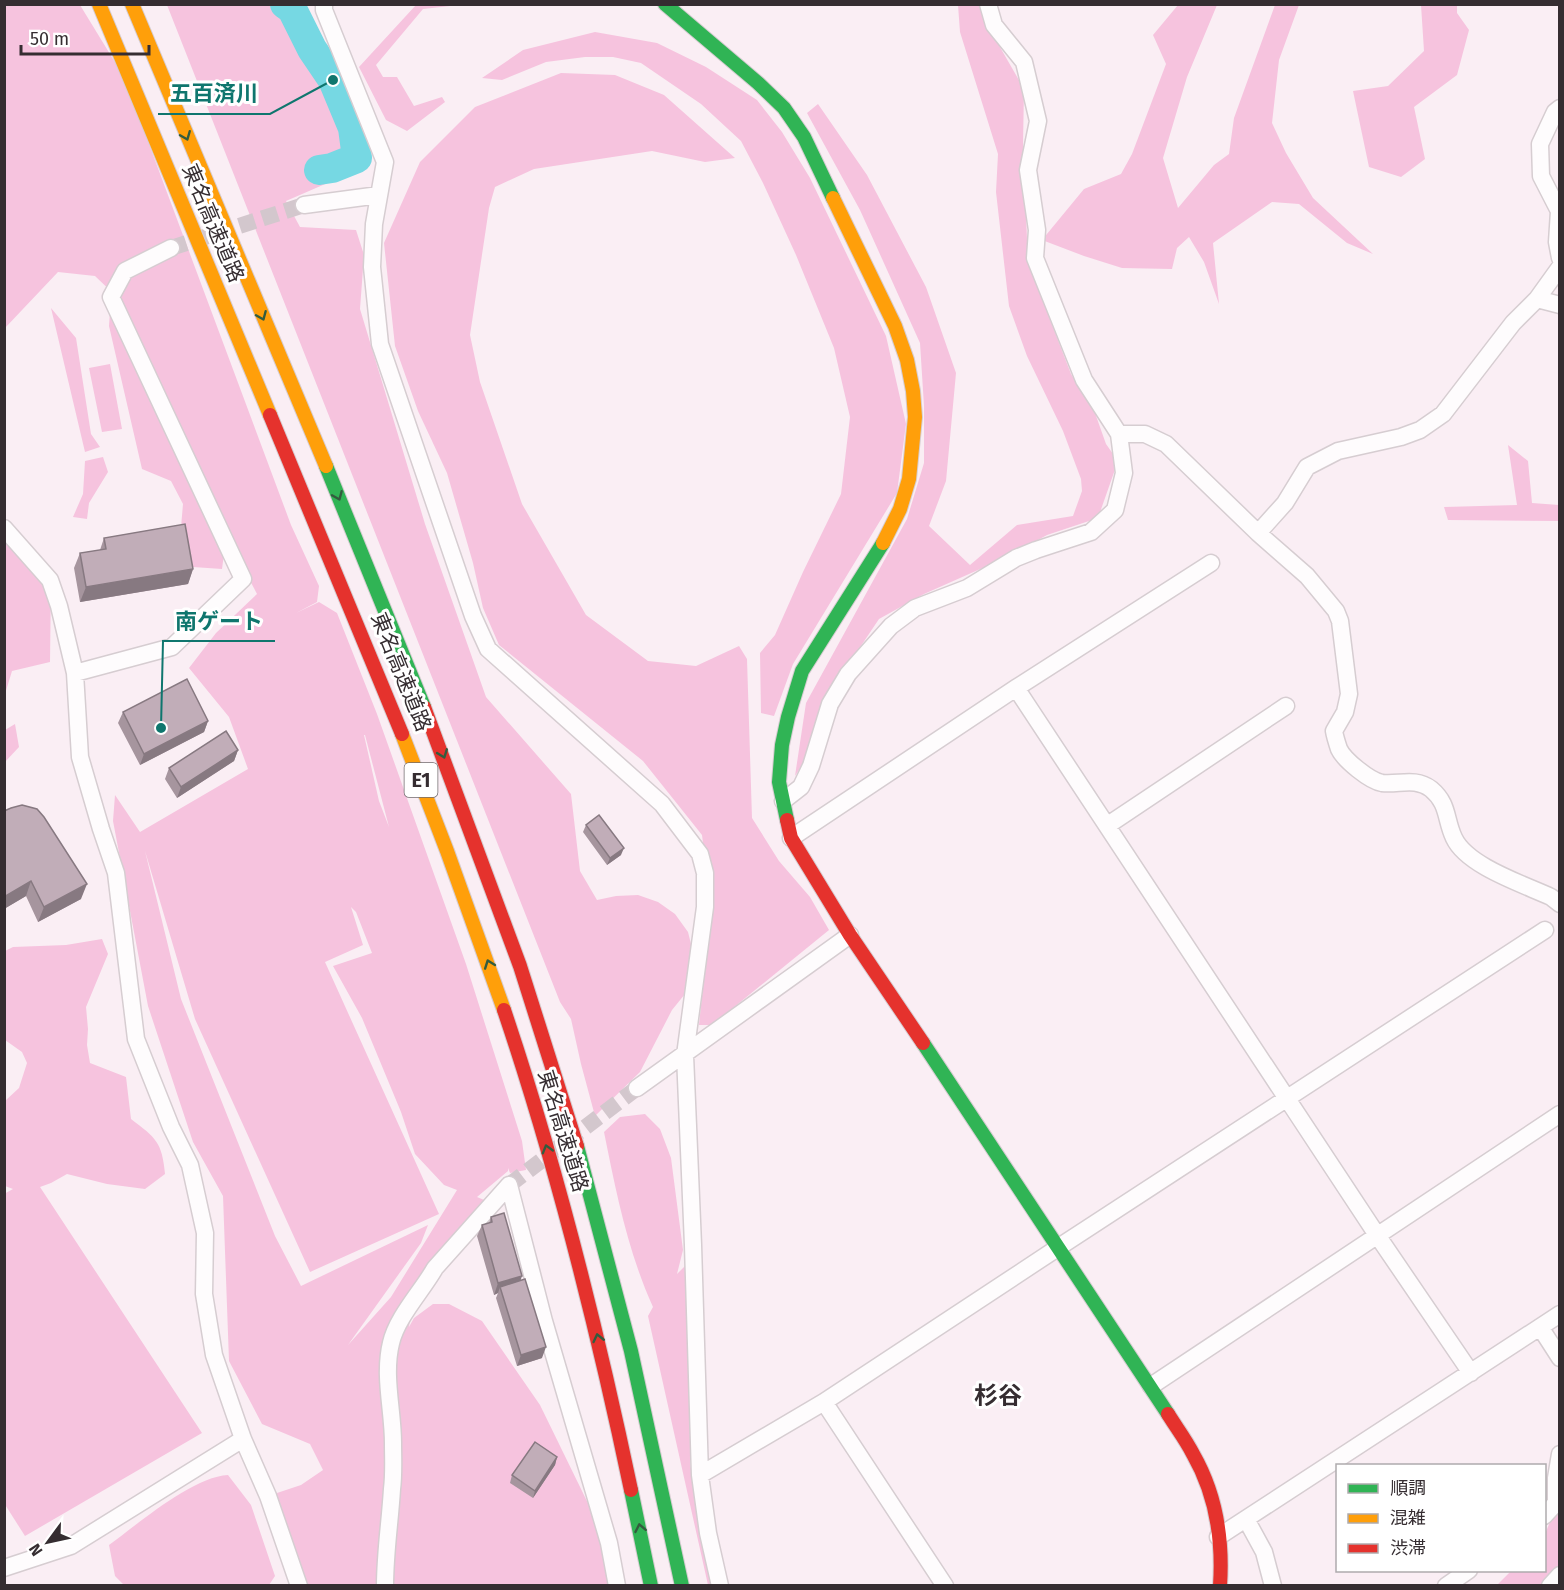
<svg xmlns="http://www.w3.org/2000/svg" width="1564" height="1590" viewBox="0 0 1564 1590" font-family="'Fira Sans','Noto Sans JP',sans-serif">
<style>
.green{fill:#f6c3de;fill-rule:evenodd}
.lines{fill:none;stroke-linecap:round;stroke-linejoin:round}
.river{stroke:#76d8e3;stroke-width:30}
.street-tunnel{stroke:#d3c7cd;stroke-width:16;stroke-dasharray:16 8;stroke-linecap:butt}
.street-casing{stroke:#d6cdd1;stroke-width:19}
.fast-casing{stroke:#d6cdd1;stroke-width:16}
.slow-casing{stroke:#d6cdd1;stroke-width:16}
.jam-casing{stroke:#d6cdd1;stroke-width:16}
.street{stroke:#fefcfd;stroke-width:16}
.fast{stroke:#30b455;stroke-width:14}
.slow{stroke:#ff9f0a;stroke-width:14}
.jam{stroke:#e5322d;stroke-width:14}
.wall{fill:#a6959e}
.shaded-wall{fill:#877981}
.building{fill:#c1adb8;stroke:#877981;stroke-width:1.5}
.oneway{stroke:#335c3e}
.labels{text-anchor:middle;stroke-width:6;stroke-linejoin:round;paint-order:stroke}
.shield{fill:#fff;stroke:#726c6f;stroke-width:1.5}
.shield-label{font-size:20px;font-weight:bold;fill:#352d31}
.street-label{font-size:21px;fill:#352d31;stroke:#fff}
.quarter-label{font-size:24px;font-weight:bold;fill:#352d31;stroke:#fff}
.leader{fill:none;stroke:#0f766e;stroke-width:2}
.callout-dot{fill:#0f766e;stroke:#fff;stroke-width:2}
.callout-label{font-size:22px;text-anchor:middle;font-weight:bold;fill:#0f766e;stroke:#fff;stroke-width:6;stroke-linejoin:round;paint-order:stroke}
</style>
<rect width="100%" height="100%" fill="#faeef4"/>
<!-- green -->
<path class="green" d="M5,5h75l44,72 167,448 28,61 -2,16 -21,11 23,-11 18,11 40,101 89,250 56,177 4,29 -16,3 -2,-5v3l-31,26 12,5 -78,110 -2,15 5,-9 19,-14h16l33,17 58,84 63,129 7,51h-309l-33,-89 33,-11 22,-15 -13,-26 -48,-20 -33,-63 -6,-165 -30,-54 -45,-136 -35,-185 2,-26 25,37 108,-63 -19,-52 -40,-49 27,-35 41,-39 -10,-19 -23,-21 -2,15 -29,-2 -13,-28 3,-35 -12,-23 -29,-12 -33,-143 2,-29 7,1 -23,-22 -37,-4 -53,56zM364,735h1l24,92 -10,-26zM145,851l50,168 115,253 129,-58 -114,-252 38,-17 -12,-38 5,5 16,41 -39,13 29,52 39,94 14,42 29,31 13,5 -66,107 -43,48 73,-102 7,-18 -127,61 -26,-50 -94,-237z
M167,5h126l19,44 25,20 27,62 5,34 -83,36 14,26 56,3 8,25 -4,54 65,215 61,173 85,97 9,77 17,29 19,-4 22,-1 20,7 17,12 13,18 5,20 -8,42 -13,16 -32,62 -45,44 -14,-52 -10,-45 -11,-17z
M416,5h43l-36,4 -47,56 7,12h14l17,29 28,-9 3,5 -38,29 -21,-11 -27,-53z
M958,5h23l4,16 39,68 -1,56 5,117 43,112 24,39 11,31 12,17 -20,57 -51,17 -42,23 -81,36 -45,25 -51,76 -23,66 -10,15 11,-73 101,-184 17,-56v-57l-4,-63 -60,-133 -53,-97 11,-9 49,71 59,112 30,86 -10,108 -17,45 41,39 47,-40 56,-9 9,-25 -1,-12 -18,-48 -36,-75 -18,-50 -13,-114 2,-38 -38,-122z
M1178,5h39l-30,72 -24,81 15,50 36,-43 15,-11 5,-36 41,-113h24l-20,55 -7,63 14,30 27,45 60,56 -26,-11 -48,-39 -27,-2 -59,41 6,61 -15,-42 -15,-25 -12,11 -5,21 -50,-1 -38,-12 -42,-16 42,-51 37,-15 11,-20 34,-90 -13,-29z
M1421,5h36v8l12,17 -12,45 -43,32 11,52 -24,18 -32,-10 -16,-76 35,-5 36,-35z
M595,32l62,11 49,24 51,33 25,32 28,46 76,158 20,88 -9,69 -104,171 -19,52 -13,-3 -1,-60 15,-18 28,-63 38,-78 9,-77 -16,-69 -38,-93 -33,-72 -22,-42 -40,-37 -60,-41 -28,-6h-28l-39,5 -44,18 -20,-2 41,-28z
M561,73l54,2 49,20 71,63 -30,4 -53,-11 -118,18 -39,18 -6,21 -19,127 10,47 42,122 64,111 62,46 48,5 43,-20 8,13 5,159 27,43 31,36 19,33 -117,95h-13l12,-118 -9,-72 -59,-74 -144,-116 -16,-37 -10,-45 -26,-90 -29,-62 -23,-65 -11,-103 36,-81 55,-55z
M51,308l25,30 15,96 9,13 -15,5z
M110,364l12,65 -20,3 -13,-64z
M1508,445l20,16 4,42 27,2v16l-111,-1 -4,-13 73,-2z
M103,457l5,15 -19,31 -2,16 -14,-2 10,-23 2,-33z
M5,538l46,43 -1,81 -38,9 -7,23z
M15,724l4,23 -14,15v-32z
M102,939l6,15 -22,53 2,22 -1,16 3,18 36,14 5,42c25,19 31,23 34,55l-20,15 -38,-5 -40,-10 -16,9 -11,4 162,246 -177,103 -21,-33v-309l9,-5 -8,-3v-85l14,-13 8,-25 -5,-11 -17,-12v-89l8,-4 53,-2z
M645,1114l15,15 11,29 12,92 -6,24 10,-10 7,134 -4,65 23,122h-5l-60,-269 5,-9c-25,-55 -37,-115 -49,-175l16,-15z
M228,1475l23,30 24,71 -6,9h-145l-9,-9 -6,-31c29,-21 83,-68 119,-70z
M1559,1500v82l-2,4h-61l15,-15 33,-1 1,-36z"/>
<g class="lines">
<!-- river -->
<path class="river" d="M285,4l7,5 20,40 21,31 20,48 4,30 -25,10 -13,2"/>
<!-- street-tunnel -->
<path class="street-tunnel" d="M171,248l133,-43
M509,1185l128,-97"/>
<defs>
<path id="street" d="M324,4v6l61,152 -11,62 -2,43 8,77 93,272 15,33 174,155 38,50 5,19v34l-20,148 8,190 7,230 8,58 12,53
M1560,108l-5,4 -15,32 1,32 18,35 -2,31 3,16
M304,205l75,-10
M1537,299l23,6
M1119,434h26l21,10 92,89 49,43 29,35 4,10 9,73 -4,18 -11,19c1,6 3,12 5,18 5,11 31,32 43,34 17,2 33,-6 49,6 18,15 14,30 23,49 13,28 69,46 97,59l9,7
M4,528l46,52 9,26 16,67 5,84 21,72 15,44 20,166 35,88 19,38 15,68 -1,61 10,61 29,84 25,57 31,90
M1258,533l27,-30 22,-36 31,-16 63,-14 19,-7 23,-16 70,-91 24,-24 23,-32
M75,673l97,-26 71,-68 -132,-282 14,-26 46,-23
M1016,688l361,547 94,138
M783,801l18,-14 10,-21 19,-62 18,-30 43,-48 24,-18 52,-20 49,-30 20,-8 55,-18 24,-22 9,-37 -5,-39 -35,-54 -49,-122 2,-28 -9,-60 10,-49 -14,-59 -30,-37 -6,-21
M1108,825l178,-119
M791,838l225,-150 195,-125
M637,1088l213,-153
M509,1185l35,136 65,222 8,43
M1540,1327l20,31
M1151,1386l409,-272
M824,1402l121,184
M700,1475l124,-73 235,-155 486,-317
M1544,1516l12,-13v-25l4,-24
M1246,1519l18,33 9,34
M1218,1537l342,-223
M4,1568l67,-22 172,-107
M385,1586c0,-33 5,-64 7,-97 2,-15 1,-30 1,-46 0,-33 -10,-67 -2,-100 6,-26 31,-52 44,-75l74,-83
M1446,1586l23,-16
M1550,1586l10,-11"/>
<path id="fast" d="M665,4l93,79 26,25 20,29 29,61
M326,466l98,241
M787,820l-8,-38 3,-37 6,-28 14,-46 81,-128
M923,1043l245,371
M577,1146l54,205 51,235
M631,1490l20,96"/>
<path id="slow" d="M99,4l171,411
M132,4l194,462
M833,198l62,128 12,34 6,31 2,26 -6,62 -9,30 -17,34
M402,734l45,117 57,159"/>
<path id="jam" d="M270,415l132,319
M424,707l96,259 57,180
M787,820l4,18 59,97 73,108
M504,1010c53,157 93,318 127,480
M1168,1414c8,13 18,26 25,40 23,40 30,87 27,132"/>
</defs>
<!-- street casing -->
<use href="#street" class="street-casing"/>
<!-- fast casing -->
<use href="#fast" class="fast-casing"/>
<!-- slow casing -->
<use href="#slow" class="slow-casing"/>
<!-- jam casing -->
<use href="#jam" class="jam-casing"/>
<!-- street -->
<use href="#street" class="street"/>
<!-- fast -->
<use href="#fast" class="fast"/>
<!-- slow -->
<use href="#slow" class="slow"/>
<!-- jam -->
<use href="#jam" class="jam"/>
</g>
<!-- wall -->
<path class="wall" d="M104,538l89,31 -5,15 -108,18 -6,-34 6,-15 20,-3z
M123,712l85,9 -4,11 -64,33 -22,-42z
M238,750l-4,11 -57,37 -12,-19 4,-11z
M4,811l77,88 -43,23 -12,-26 -22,13z
M586,825l35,30 -14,10 -24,-33z
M491,1217l30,64 21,77 -25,8 -21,-68 2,-5 -4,2 -17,-59 5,-11 7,-2z
M557,1457l-2,8 -22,33 -23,-15 2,-8z"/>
<!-- shaded-wall -->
<path class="shaded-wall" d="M193,569l-5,15 -108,18 6,-15z
M208,721l-4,11 -64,33 4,-11z
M238,750l-4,11 -57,37 4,-11z
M624,848l-3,7 -14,10 3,-7z
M31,881l-5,15 -22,13v-12z
M87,884l-6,15 -43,23 6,-15z
M522,1276l-4,12 -18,-1 -2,6 -4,2 4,-12z
M546,1347l-4,11 -25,8 4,-11z
M557,1457l-2,8 -22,33 2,-7z"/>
<!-- building -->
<path class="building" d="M185,524l8,45 -107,18 -6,-34 26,-4 -2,-11z
M187,679l21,42 -64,33 -21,-42z
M226,731l12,19 -57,37 -12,-19z
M22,805l15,4 7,8 43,67 -43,23 -13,-26 -27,16v-86l7,-3z
M599,815l25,33 -14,10 -24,-33z
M504,1213l18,63 -24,7 -16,-58 10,-3 -1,-5z
M525,1279l21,68 -25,8 -21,-68z
M535,1442l22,15 -22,34 -23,-16z"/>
<!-- one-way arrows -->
<defs><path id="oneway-chevron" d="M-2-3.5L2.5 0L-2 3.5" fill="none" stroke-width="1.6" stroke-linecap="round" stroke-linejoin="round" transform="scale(1.5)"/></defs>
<g class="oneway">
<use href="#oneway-chevron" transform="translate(186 136) rotate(68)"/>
<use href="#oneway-chevron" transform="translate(262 316) rotate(67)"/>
<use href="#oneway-chevron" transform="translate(338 496) rotate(67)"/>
<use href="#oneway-chevron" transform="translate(443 754) rotate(69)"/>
<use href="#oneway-chevron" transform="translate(489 964) rotate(-110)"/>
<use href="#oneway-chevron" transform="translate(547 1149) rotate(-106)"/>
<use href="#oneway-chevron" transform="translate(598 1338) rotate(-103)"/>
<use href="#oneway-chevron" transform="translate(640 1528) rotate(-101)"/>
</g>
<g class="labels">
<!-- shield labels -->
<rect class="shield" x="404.5" y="763" width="33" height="34" rx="4.5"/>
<g class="shield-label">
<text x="421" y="787">E1</text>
</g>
<!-- street labels -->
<g class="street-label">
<text transform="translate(213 223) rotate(67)" y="7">東名高速道路</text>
<text transform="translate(401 672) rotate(68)" y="7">東名高速道路</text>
<text transform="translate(563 1131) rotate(73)" y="7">東名高速道路</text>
</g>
<!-- quarter labels -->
<g class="quarter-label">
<text x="998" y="1404">杉谷</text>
</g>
</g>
<!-- callouts -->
<path class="leader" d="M333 80L270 114H158M161 728L163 641H275"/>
<g class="callout-dot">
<circle cx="333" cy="80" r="6"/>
<circle cx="161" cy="728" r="6"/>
</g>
<g class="callout-label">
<text x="214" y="101">五百済川</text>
<text x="219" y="629">南ゲート</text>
</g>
<!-- border -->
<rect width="1564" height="1590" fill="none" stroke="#352d31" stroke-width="12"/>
<!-- legend -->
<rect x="1336" y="1464" width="210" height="108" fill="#ffffff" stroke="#aeabad" stroke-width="1.5"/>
<rect x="1348" y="1484" width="30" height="9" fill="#30b455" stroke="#aeabad" stroke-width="1.5"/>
<text x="1390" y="1494" font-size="18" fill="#352d31">順調</text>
<rect x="1348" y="1514" width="30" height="9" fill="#ff9f0a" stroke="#aeabad" stroke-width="1.5"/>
<text x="1390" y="1524" font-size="18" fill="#352d31">混雑</text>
<rect x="1348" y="1544" width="30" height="9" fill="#e5322d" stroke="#aeabad" stroke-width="1.5"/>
<text x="1390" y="1554" font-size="18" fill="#352d31">渋滞</text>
<!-- north arrow -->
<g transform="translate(48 1542) rotate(237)" stroke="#ffffff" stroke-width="4.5" paint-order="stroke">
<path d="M0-4.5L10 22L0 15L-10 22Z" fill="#352d31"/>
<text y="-9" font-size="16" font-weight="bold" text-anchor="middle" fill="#352d31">N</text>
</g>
<!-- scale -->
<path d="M21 45v9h128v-9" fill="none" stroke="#352d31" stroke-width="3"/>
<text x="30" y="45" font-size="18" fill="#352d31" stroke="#ffffff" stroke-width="4.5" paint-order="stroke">50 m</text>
</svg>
